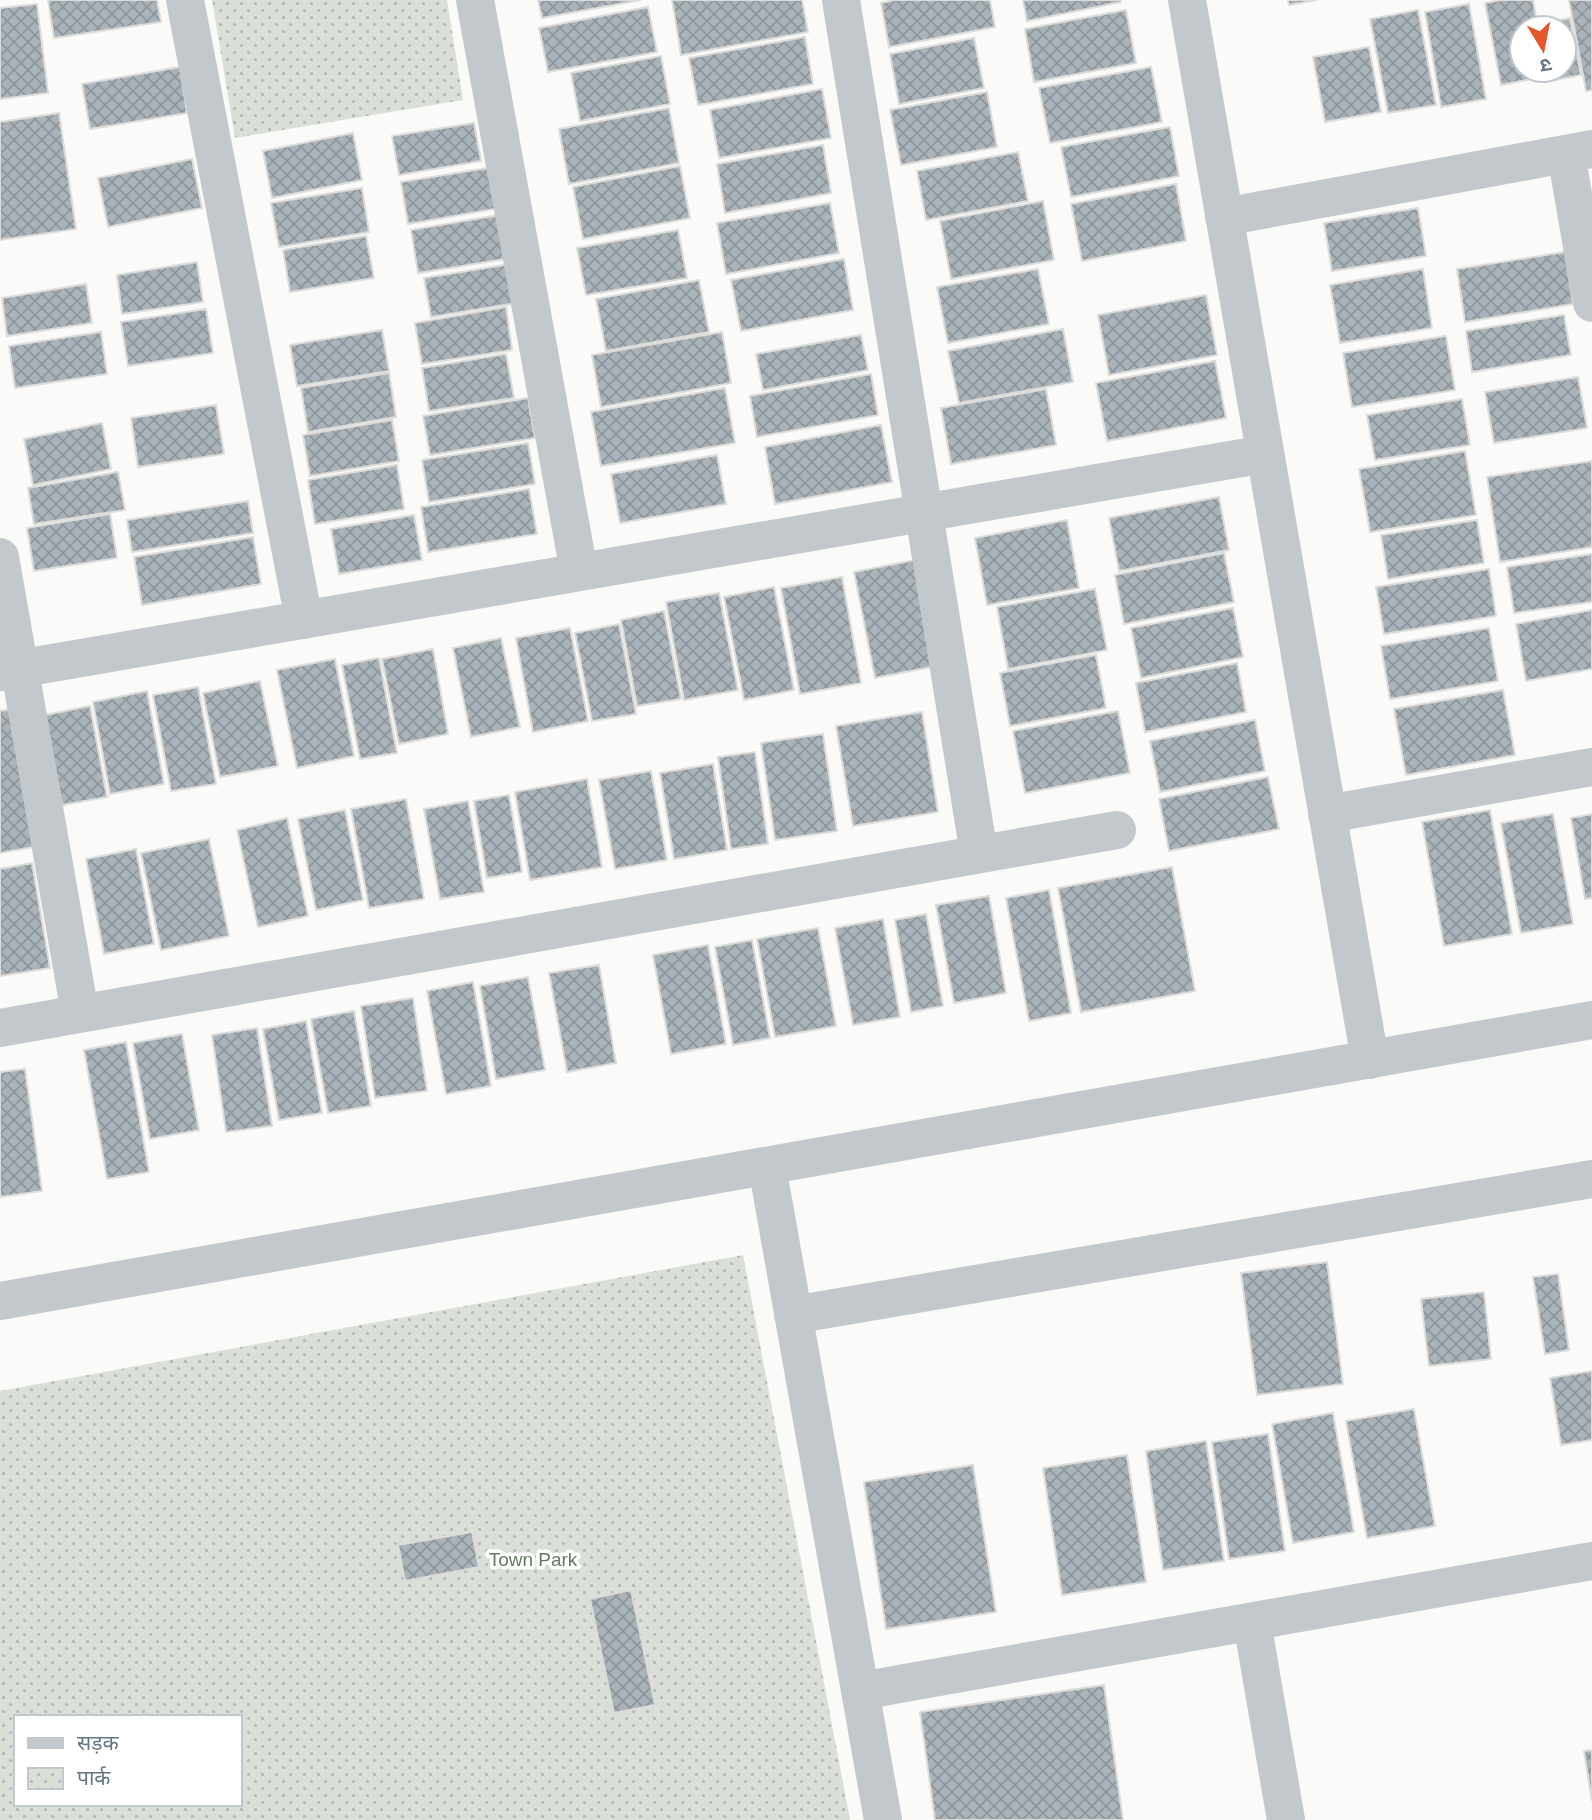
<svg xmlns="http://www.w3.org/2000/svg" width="1592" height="1820" viewBox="0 0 1592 1820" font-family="Helvetica,'Noto Sans Devanagari',sans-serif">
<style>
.park{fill:url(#park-dots);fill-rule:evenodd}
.building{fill:url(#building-cross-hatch);stroke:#dcdcda;stroke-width:2}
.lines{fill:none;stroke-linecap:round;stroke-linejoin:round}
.minor{stroke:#c3c8cc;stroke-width:38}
.labels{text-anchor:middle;stroke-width:7;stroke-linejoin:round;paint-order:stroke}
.park-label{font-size:19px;fill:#687a64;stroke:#fff}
</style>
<defs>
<pattern id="park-dots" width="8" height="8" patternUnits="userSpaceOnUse" patternTransform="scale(1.75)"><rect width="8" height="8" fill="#dadfd7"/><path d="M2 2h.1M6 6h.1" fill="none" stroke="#b4b9b4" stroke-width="1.8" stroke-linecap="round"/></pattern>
<pattern id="building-cross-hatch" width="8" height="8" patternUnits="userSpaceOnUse" patternTransform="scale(1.75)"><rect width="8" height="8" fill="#aab3b9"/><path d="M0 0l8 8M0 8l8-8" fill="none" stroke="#8e969c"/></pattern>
</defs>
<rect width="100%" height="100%" fill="#fafaf8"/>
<!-- park -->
<path class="park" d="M212,0h235l16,100 -228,38z
M743,1255l107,565h-850v-429zM16,1717h224v87h-224z"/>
<!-- building -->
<path class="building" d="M48,0h109l4,22 -107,16z
M538,0h103l-99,18z
M672,0h130l6,32 -127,23z
M894,0h96l5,27 -106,20 -8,-44z
M1023,0h97l1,2 -94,19z
M1288,0h29l-28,5z
M1501,0h32l5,28h-16v42h24l1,6 -46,9 -16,-82z
M1569,0h23v90l-6,1z
M37,4l11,89 -48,6v-91z
M1469,4l17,95 -45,8 -16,-95z
M648,7l9,45 -109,20 -9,-44z
M1126,10l10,53 -102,19 -9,-53z
M1418,10l18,95 -48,8 -18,-94z
M1570,18l11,57 -31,6 -2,-11h16v-42h-24l-1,-4z
M805,37l8,47 -115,21 -9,-47z
M974,38l10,50 -85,16 -9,-50z
M1369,47l12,65 -56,10 -12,-65z
M661,56l9,48 -90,17 -9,-48z
M180,67l7,46 -97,16 -8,-45z
M1151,67l11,55 -112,21 -11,-55z
M822,89l9,49 -112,20 -9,-48z
M987,92l10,55 -96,18 -11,-55z
M669,108l10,55 -110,21 -10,-55z
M59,113l17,116 -76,11v-118z
M474,123l7,38 -82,14 -7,-39z
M1170,127l9,49 -108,21 -10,-50z
M353,133l9,47 -90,18 -9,-47z
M823,145l8,48 -106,20 -8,-49z
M1018,152l10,49 -102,19 -9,-49z
M192,159l10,49 -94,19 -10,-49z
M680,166l10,52 -107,21 -10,-52z
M494,167l6,41 -92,16 -7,-42z
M1176,184l10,57 -104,20 -11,-57z
M362,188l7,44 -90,15 -8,-44z
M1043,201l11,59 -103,19 -11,-58z
M830,203l9,50 -113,21 -9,-51z
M1418,208l8,48 -94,15 -8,-48z
M499,215l7,44 -88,14 -7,-43z
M678,230l9,48 -101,17 -9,-47z
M366,236l8,42 -84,14 -7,-42z
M1565,252l8,52 -108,18 -8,-53z
M844,259l9,51 -112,21 -10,-51z
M197,262l6,40 -81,12 -5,-39z
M510,264l6,39 -85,14 -7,-39z
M1038,269l11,55 -101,19 -11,-56z
M1423,269l9,59 -92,15 -10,-58z
M699,280l10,52 -103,19 -10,-52z
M86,284l6,39 -85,13 -5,-38z
M1206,295l11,60 -108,20 -11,-60z
M506,307l6,43 -90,14 -7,-41z
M206,309l7,44 -85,13 -7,-44z
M1564,315l7,40 -99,17 -6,-41z
M1063,329l10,53 -114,21 -11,-52z
M382,330l7,41 -92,15 -7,-41z
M101,332l6,42 -92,14 -6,-42z
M722,332l9,51 -130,24 -9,-52z
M861,335l7,35 -105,20 -7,-36z
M1446,336l9,54 -103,17 -9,-54z
M506,354l8,44 -85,13 -7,-43z
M1215,361l11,57 -119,23 -11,-58z
M389,373l7,44 -88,15 -7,-44z
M871,374l7,41 -121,22 -7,-41z
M1578,377l9,51 -93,15 -9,-51z
M725,388l10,55 -134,23 -10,-54z
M1046,389l10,56 -105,19 -10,-56z
M528,398l7,40 -105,17 -7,-39z
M1462,399l8,46 -95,15 -8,-45z
M216,405l8,49 -86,13 -7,-49z
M392,420l7,41 -89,15 -7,-41z
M102,423l9,46 -78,16 -9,-46z
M881,425l11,57 -117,22 -10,-57z
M528,443l7,41 -106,18 -7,-42z
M1465,451l11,64 -106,17 -11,-63z
M717,455l9,49 -106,19 -9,-49z
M1592,461v86l-92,15 -13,-85z
M397,465l7,44 -89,15 -7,-44z
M118,472l7,38 -91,14 -6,-36z
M529,489l8,45 -109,18 -7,-45z
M1219,497l10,53 -110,21 -10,-53z
M248,501l5,32 -121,19 -5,-32z
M110,514l7,44 -83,13 -7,-43z
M414,515l8,45 -83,14 -8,-45z
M1067,520l12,68 -92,17 -12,-67z
M1477,520l7,43 -96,16 -7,-44z
M253,537l8,47 -119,21 -8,-48z
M1224,553l10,49 -110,22 -9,-49z
M1592,554v48l-78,11 -7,-46z
M915,560l21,106 -61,12 -21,-106z
M1489,569l7,47 -112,18 -8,-47z
M842,577l19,106 -61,11 -19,-106z
M774,587l20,103 -50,10 -20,-103z
M1095,589l12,61 -99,19 -11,-62z
M719,593l19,97 -54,10 -18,-98z
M1233,608l10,49 -102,21 -10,-50z
M1592,610v59l-66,12 -10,-57z
M664,611l17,88 -44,7 -16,-86z
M619,624l17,90 -44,7 -17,-88z
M570,628l18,93 -55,11 -17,-94z
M1489,628l9,53 -108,18 -9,-53z
M501,638l19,89 -49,10 -18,-89z
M433,649l15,85 -49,10 -17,-85z
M1096,655l10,53 -96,18 -10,-53z
M379,658l18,95 -37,6 -18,-94z
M335,659l19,97 -57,12 -20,-98z
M1237,663l9,49 -101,20 -9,-49z
M260,681l18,85 -58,11 -17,-84z
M198,687l18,97 -45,7 -18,-96z
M1503,690l12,65 -109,20 -12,-66z
M147,691l17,93 -54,10 -17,-92z
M90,706l17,91 -45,8 -17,-90z
M13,709l26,137 -39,7v-142z
M1118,711l12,62 -105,20 -12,-62z
M922,712l16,100 -85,14 -17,-100z
M1255,720l10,51 -105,21 -10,-51z
M823,734l14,97 -62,9 -14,-97z
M755,752l13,92 -37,5 -13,-92z
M713,764l14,86 -53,9 -14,-86z
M651,771l16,89 -52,9 -16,-89z
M1268,777l11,52 -110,22 -10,-52z
M587,779l15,88 -72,13 -15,-88z
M509,795l13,77 -35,6 -13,-77z
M406,799l18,100 -55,9 -18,-99z
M468,801l16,91 -44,7 -16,-90z
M345,810l18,90 -47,10 -18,-91z
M1490,810l22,124 -68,12 -22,-124z
M1553,814l20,110 -52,9 -20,-110z
M1592,814v84l-7,1 -14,-81z
M287,818l21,98 -50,11 -21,-97z
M209,839l20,97 -68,14 -20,-97z
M136,849l18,95 -50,10 -18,-95z
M32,863l18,105 -50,8v-107z
M1172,867l23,124 -114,21 -23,-124z
M1049,890l22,123 -42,8 -23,-123z
M989,896l17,97 -52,10 -18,-98z
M926,914l17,92 -32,6 -16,-92z
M883,919l17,98 -47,8 -18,-97z
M818,928l18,98 -61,11 -18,-98z
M752,940l18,98 -37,7 -18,-98z
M708,945l18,99 -55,10 -18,-99z
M599,965l17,98 -49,9 -18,-99z
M528,977l17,93 -49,9 -16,-93z
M473,982l18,104 -45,8 -19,-103z
M413,998l14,93 -52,7 -14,-92z
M354,1011l17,95 -43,7 -17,-94z
M306,1021l16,92 -43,7 -16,-91z
M257,1028l15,98 -46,6 -14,-97z
M182,1034l17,96 -49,9 -17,-96z
M126,1042l23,130 -42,7 -23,-129z
M25,1069l17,122 -42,6v-125z
M1327,1262l16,122 -86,11 -16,-122z
M1558,1274l11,76 -24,4 -12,-77z
M1484,1292l7,67 -62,7 -8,-67z
M1592,1371v69l-31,5 -11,-67z
M1414,1409l21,117 -68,12 -21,-117z
M1333,1413l21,119 -61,11 -21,-119z
M1268,1434l17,117 -56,8 -17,-117z
M1206,1441l18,120 -61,9 -17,-119z
M1127,1455l19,127 -84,13 -19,-127z
M973,1465l23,147 -110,17 -22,-147z
M472,1532l7,35 -74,14 -7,-36z
M631,1590l24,115 -41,8 -24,-114z
M1104,1685l19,135h-188l-15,-108z
M1592,1750v51l-8,-50z"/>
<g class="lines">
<!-- minor -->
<path class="minor" d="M185,0l119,620
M475,0l104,572
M841,0l138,854
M1187,0l183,1060
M1566,154l26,149
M1224,217l368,-68
M0,557l80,456
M0,672l1265,-218
M1327,814l265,-47
M0,1028l1117,-198
M767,1166l116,654
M0,1301l1592,-281
M793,1315l799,-136
M1252,1622l34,198
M860,1691l732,-130"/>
</g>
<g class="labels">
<!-- park labels -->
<g class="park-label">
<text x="533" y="1566">Town Park</text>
</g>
</g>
<!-- legend -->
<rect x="14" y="1715" width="228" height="91" fill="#ffffff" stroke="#c1c8cd" stroke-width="2"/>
<rect x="28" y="1738" width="35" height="10" fill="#c3c8cc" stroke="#c1c8cd" stroke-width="2"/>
<text x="77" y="1750" font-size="21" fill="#657683">सड़क</text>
<rect x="28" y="1768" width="35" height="21" fill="url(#park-dots)" stroke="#c1c8cd" stroke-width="2"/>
<text x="77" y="1785" font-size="21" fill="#657683">पार्क</text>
<!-- north arrow -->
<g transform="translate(1543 49) rotate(170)"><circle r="33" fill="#ffffff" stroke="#c1c8cd" stroke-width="2"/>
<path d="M0-5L12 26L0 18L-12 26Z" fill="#e4572e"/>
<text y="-10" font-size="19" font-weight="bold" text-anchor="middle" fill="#657683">उ</text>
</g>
</svg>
